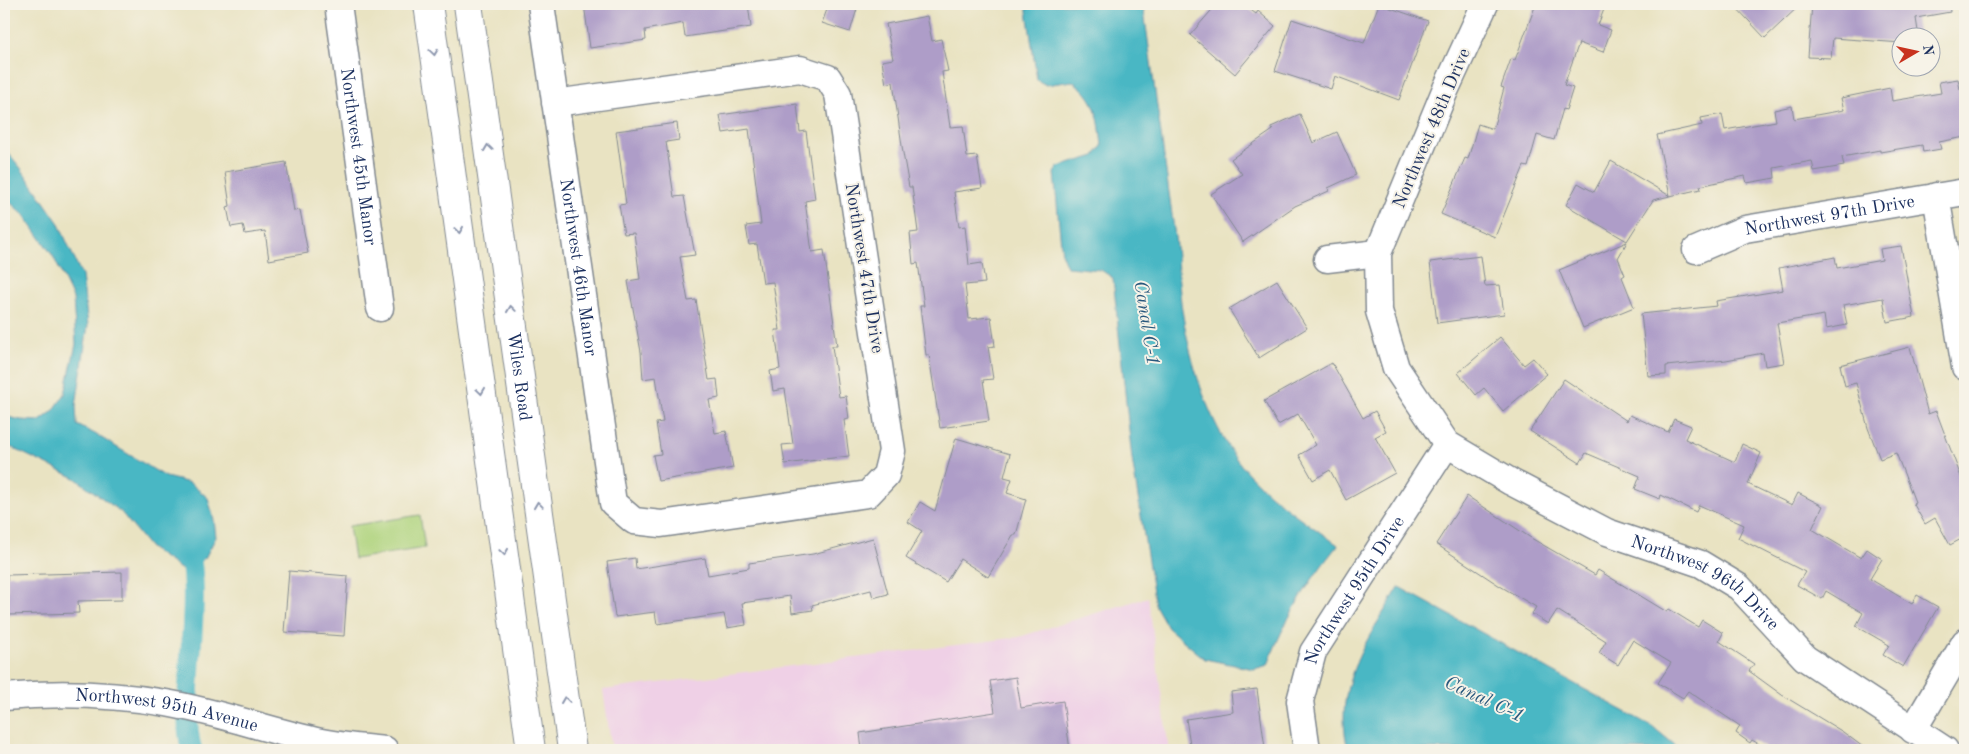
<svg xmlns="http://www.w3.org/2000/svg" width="1969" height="754" viewBox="0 0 1969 754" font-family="'Old Standard TT',serif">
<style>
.built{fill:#efd0e6}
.green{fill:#aed37c;stroke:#64816d}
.water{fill:#4ab7c4;stroke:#327391}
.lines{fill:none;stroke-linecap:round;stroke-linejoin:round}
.canal{stroke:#4ab7c4;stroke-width:21}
.building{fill:#ae9dc8}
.minor-casing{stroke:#828990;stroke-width:29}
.major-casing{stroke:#828990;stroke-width:30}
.minor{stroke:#fff;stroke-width:26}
.major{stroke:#fff;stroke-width:28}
.oneway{stroke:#8d97ae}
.labels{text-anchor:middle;stroke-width:4;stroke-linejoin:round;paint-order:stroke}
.street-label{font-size:18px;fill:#1b2f5e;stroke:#f7f3e8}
.water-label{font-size:19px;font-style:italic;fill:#29587d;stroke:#f7f3e8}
</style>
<rect width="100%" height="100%" fill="#f7f3e8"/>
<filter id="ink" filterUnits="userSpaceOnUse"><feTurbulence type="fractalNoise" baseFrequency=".02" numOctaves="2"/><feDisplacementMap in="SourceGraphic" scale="10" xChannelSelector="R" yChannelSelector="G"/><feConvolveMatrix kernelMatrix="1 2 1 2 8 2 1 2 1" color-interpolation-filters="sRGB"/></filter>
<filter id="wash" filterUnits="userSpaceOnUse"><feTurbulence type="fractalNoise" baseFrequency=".0096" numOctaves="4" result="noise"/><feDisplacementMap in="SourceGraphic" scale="20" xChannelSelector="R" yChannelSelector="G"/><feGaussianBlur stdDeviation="1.12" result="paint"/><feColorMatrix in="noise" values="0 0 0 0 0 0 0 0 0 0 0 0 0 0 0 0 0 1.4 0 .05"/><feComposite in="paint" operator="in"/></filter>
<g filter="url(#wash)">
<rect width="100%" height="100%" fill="#e9e3c2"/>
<!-- built -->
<path class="built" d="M1148,597l21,153h-557l-9,-60 416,-53z"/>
<!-- green -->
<path class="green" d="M420,515l5,33 -71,11 -5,-33z"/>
<!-- water -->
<path class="water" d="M1026,4h117c10,75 21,150 31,225 4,29 4,58 9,87 8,47 22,94 48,135 24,38 71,68 107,94 -29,35 -55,77 -70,120l-14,4 -49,-10 -37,-31 -13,-23 -23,-146 -19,-181 -12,-8 -34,-3 -5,-12 -8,-82 4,-6 37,-11 7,-10c-3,-28 -5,-49 -30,-65l-26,4 -9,-5z
M4,148l16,19 38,55 24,54 6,49 -12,81 1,19 18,9 71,43 24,6 18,15 6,22 2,17 -11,21 -23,12 -32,-22 -29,-36 -46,-34 -71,-34v-28l17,4 19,1 13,-10 12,-17 11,-50 -3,-46 -20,-42 -29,-41 -20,-18z
M1399,587l254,140 28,23 -333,-1c-16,-64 20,-110 51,-162z"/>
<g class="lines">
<!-- canal -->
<path class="canal" d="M185,538c17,41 3,120 3,167 0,16 -1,30 4,45"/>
</g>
<g id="blocks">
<!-- building -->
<path class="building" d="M584,4h164l3,23 -66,10 -2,-14 -38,7 1,10 -56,8z
M829,4h22l-1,3 7,2 -7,23 -28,-9z
M1217,4h26l13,10 2,-3 17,15 -40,48 -45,-39z
M1379,4l49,17 -29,79 -64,-24 -4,13 -56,-18 17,-52 72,24z
M1536,4h70l-8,21 13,5 -8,22 -24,-9 -15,42 9,3 -7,22 -3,-1 -9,31 -17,-5 -9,32 -4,-1 -29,71 -54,-23 24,-56 3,1 10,-35 15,5 11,-41 -3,-1 10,-28 4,1z
M1733,4h68l-36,34z
M1812,4h137l1,8 -34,6 3,20h-17v5l-69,-5 -2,20 -23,-1z
M927,16l5,25 9,-2 7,32 -6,1 8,55 13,-1 4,31 10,-1 5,32 -28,4 5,35 6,-1 4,39 13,-2 3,20 -20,2 4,34 22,-2 4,29 -7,1 5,32 -10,1 6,41 -49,7 -11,-73h-3l-6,-49h4l-6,-43 -5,1 -3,-31 8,-1 -6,-45h-3l-6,-34 -10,-71 -7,2 -4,-23 11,-2 -7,-35z
M1958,79l2,10 5,-1v49l-26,5 2,7 -18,3 -1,-7 -42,7v-2l-38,7 2,9 -30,5 -2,-10 -38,7 1,10 -28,5 -2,-7 -45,10 1,3 -31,7 -13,-61 45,-10 -1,-7 21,-4 3,16 51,-9 -2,-11 18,-4 2,13 50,-9 -3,-12 49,-10 2,13 49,-8 -2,-11z
M797,104l3,28 6,-1 9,68 -10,2 7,51 12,-2 13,96h-5l7,51 7,-1 3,23 -5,1 5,36 -64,8 -3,-19 11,-1 -8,-55 -12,2 -3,-20 10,-2 -5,-39h5l-7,-48 -10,1 -6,-39 -8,1 -3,-19 15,-2 -12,-95 -26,4 -3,-18z
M1300,114l13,29 24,-11 19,43 -28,13 1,3 -34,15 -52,36 -32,-48 31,-20 -11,-15 42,-29 -2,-3z
M677,123l2,17 -13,2 8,55 10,-1 11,59 -15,2 8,44 8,-1 13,80 8,-1 2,19 -10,2 6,33 11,-2 7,37 -75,13 -5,-26 8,-1 -5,-31 7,-1 -7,-45 -13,2 -2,-27 -13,-71 12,-2 -6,-46 -10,1 -5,-29 7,-1 -10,-73z
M1611,161l59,35 -17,4 -26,41 -61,-36 12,-22 16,9z
M286,162l8,49 6,-1 8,43 -39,7 -4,-29 -20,3 -2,-9 -12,2 -4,-20 3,-1 -5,-34z
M1627,242l-9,16 7,17 -3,2 12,30 -51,21 -24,-58z
M1901,246l13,71 -27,5 -4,-24 -40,7 4,20 -21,4 -2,-14 -47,8 7,40 -19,3 -2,-13 -37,7 -60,6v9l-18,1 -7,-62 76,-8 -1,-5 67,-11 -4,-22 56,-11 2,11 45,-8 -2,-11z
M1481,256l4,30 15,-1 4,29 -67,9 -7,-61z
M1277,280l30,48 -48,30 -30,-49z
M1500,337l24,28 9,-7 14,16 -44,37 -19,-23 -8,7 -18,-22z
M1910,347l18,67 8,-3 25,66 4,-2v62l-15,8 -15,-27 -10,6 -12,-21 2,-1 -19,-49 -16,6 -12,-31 -12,-45 -11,3 -5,-21z
M1332,363l31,55 12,-7 11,20 -11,6 20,36 -49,27 -16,-30 -17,10 -14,-25 17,-10 -18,-31 -20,11 -14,-24z
M1564,379l63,42 3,-6 38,17 6,-13 17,7 -6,13 50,23 7,-18 19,9 -13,31 44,21 6,-12 25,13 -11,23 49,29 6,-9 15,10 -12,20 42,25 5,-9 21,12 -35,60 -20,-12 6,-10 -33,-19 7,-13 -37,-22 -4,8 -25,-14 8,-13 -67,-34 6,-13 -45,-20 -3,7 -35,-17 -1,4 -25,-10 5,-13 -54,-23 -6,10 -50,-32z
M956,438l54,16 -6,23 8,2 -5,14 19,6 -10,36h-3l-25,42 -28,-18 -14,23 -40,-24 16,-27 -14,-9 12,-20 15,9z
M1467,496l64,42 64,37 3,-5 69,42 2,-3 29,18 4,-7 21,13 -4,8 35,23 -5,7 33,24 61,37 24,18h-98l-17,-10 -2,3 -14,-10 4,-7 -52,-35 -5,7 -25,-15 13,-20 -38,-23 -15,25 -19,-12 7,-12 -49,-31 -9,14 -16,-10 4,-7 -36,-21 -64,-42z
M873,538l15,56 -15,4 -2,-8 -59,15 1,5 -21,3 -2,-17 -48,7 4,22 -19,3 -3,-14 -67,10 -2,-12 -40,5 -8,-55 28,-4 1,11 69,-11 3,17 41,-7v-5l64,-9z
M289,571l59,5 -4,60 -60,-4z
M122,572v28l-44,1 1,12 -71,2 -1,-40z
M1016,677l5,31 42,-7 7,49h-208l-2,-17 135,-21 -5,-31z
M1257,689l8,59 -15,2h-59l-5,-31 47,-7 -2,-20z"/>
</g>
</g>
<g filter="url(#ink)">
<use href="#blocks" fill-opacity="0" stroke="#828990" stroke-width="1"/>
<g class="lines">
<defs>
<g id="minor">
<path id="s1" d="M338,4l42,304"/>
<path id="s2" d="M541,4l72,499 21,18 27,3 207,-30 18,-19 6,-24 -54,-357 -10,-16 -28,-9 -245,34"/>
<path id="s3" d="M1485,4l-41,89 -66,160 1,58 17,57 51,76 64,38 96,50 94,32 38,23 66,71 140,92"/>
<path d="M1936,196l29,171"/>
<path id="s4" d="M1696,250l49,-21 220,-37"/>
<path d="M1327,259l51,-6"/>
<path id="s5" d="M4,697c54,-5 109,-3 162,6 53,9 103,28 155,39 21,4 42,6 64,8"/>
<path d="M1913,730l52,-88"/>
<path id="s6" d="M1307,750l-7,-49 13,-49 134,-208"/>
</g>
<g id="major">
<path d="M428,4l103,746"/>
<path id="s7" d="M468,4l104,746"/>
</g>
</defs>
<!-- minor casing -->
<use href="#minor" class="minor-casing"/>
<!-- major casing -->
<use href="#major" class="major-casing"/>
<!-- minor -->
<use href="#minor" class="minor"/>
<!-- major -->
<use href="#major" class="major"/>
</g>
<!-- one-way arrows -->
<defs><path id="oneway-chevron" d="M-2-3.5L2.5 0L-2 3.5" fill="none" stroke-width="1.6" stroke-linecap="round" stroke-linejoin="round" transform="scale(1.25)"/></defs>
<g class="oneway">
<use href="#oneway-chevron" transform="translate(434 52) rotate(82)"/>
<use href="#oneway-chevron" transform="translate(488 148) rotate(-98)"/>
<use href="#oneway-chevron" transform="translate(459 230) rotate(82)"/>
<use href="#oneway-chevron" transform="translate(511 309) rotate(-98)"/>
<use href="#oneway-chevron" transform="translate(481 391) rotate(82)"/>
<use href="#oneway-chevron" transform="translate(538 505) rotate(-98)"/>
<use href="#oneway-chevron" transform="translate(504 552) rotate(82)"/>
<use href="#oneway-chevron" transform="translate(565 700) rotate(-98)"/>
</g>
</g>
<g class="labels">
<!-- street labels -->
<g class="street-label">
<text transform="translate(1431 128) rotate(-67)" y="6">Northwest 48th Drive</text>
<text dy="6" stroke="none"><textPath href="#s1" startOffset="154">Northwest 45th Manor</textPath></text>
<text dy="6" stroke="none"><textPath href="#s4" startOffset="139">Northwest 97th Drive</textPath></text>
<text dy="6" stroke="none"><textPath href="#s2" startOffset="266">Northwest 46th Manor</textPath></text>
<text transform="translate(865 268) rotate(81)" y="6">Northwest 47th Drive</text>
<text dy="6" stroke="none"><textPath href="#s7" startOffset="376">Wiles Road</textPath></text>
<text dy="6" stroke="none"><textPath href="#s3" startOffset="775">Northwest 96th Drive</textPath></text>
<text dy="6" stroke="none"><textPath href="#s6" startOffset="174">Northwest 95th Drive</textPath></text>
<text dy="6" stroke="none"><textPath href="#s5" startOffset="164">Northwest 95th Avenue</textPath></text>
</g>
<!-- water labels -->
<g class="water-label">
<text transform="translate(1148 323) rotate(81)" y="7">Canal C-1</text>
<text transform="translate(1485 698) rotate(25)" y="7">Canal C-1</text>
</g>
</g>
<!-- margin -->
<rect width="1969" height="754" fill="none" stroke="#f7f3e8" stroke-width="20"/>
<!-- north arrow -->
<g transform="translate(1916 52) rotate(81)"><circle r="24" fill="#f7f3e8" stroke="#9fa5b1"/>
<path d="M0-4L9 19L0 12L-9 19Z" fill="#c8321e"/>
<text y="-8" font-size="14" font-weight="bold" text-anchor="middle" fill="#1b2f5e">N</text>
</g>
</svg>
